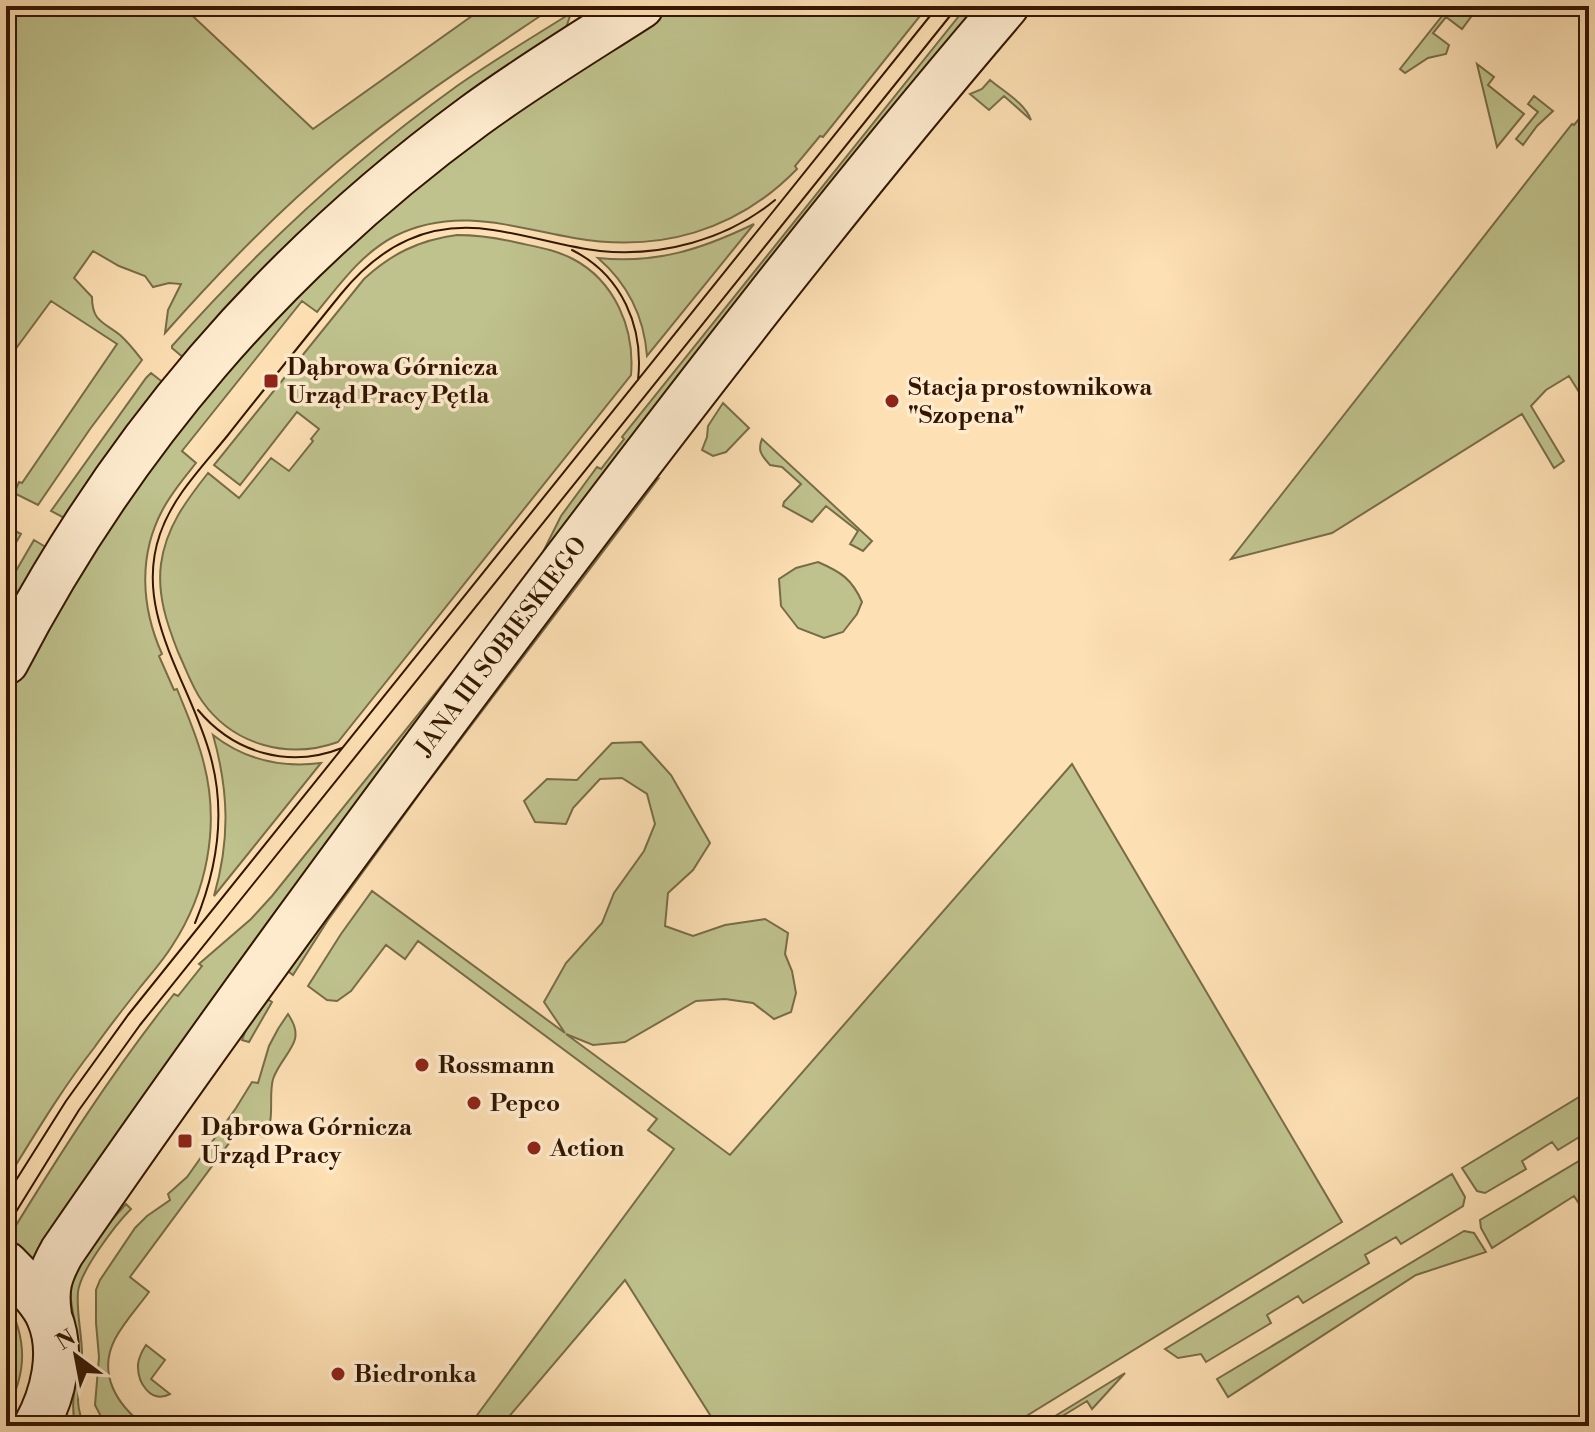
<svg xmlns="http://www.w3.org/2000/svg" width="1595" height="1432" viewBox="0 0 1595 1432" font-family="'Libre Bodoni',serif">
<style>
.green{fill:#bfc28d;stroke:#786c47;stroke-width:2}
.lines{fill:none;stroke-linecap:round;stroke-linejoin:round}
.secondary-casing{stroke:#321601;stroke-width:48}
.secondary{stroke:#feebce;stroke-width:44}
.tram{stroke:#321601;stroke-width:2}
.poi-dot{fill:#8f2418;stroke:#feebce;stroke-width:3}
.labels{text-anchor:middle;stroke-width:7;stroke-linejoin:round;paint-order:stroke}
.poi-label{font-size:24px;font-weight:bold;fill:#321601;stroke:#feebce;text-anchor:start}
.street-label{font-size:24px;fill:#321601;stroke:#feebce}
</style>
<rect width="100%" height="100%" fill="#fde0b4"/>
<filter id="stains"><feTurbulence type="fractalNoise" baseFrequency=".0025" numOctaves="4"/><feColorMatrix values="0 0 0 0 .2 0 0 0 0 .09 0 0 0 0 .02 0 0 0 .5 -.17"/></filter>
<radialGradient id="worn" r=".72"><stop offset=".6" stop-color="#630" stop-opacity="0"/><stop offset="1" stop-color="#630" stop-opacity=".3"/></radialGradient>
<!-- green -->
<path class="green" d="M6,6h176l131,123 173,-123h69c-74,50 -149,98 -218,156 -62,52 -118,110 -172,171l3,-23 13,-26 -12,-1 -16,4 -8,-11 -26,-10 -26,-15 -19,27 18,19c0,25 12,25 28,38 9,8 15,16 22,25l-52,69 -52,76 -24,-12 5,-11 3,1 95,-139 -66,-43 -45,61z
M673,6h255l-105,131 -3,-1 -25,30 2,3c-60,62 -138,84 -223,69 -62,-11 -118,-32 -179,-2 -33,17 -55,48 -78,76l-15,-11 -120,150 14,12c-12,15 -24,29 -33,46 -25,46 -22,98 -1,145l-3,2 15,34 3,-1c10,25 21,49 27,75 16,62 3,129 -32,182 -10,16 -22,29 -34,44 -15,19 -30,38 -44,58 -33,42 -60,88 -88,133v-479l26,-52 128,-202 173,-194 197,-156z
M967,6h17l-950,1255 -27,-21c52,-85 105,-168 167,-246l4,2 24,-30 -3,-2 52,-45 21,-23 248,-308 21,-32 20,-40 36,-49 4,2 23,-30 -2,-2z
M1450,6h29l-17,23 -16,-12 -13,16 16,12 -3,9 -18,4 -23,15 -5,-4z
M571,13l-4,12 3,6 -385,328 -13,-11v-2c87,-98 179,-184 285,-260 37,-26 76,-49 114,-73z
M1477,64l17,13 -6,8 36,29 -27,33z
M990,80c13,11 35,23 41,40l-27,-24 -15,14 -19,-16 12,-5z
M1534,96l19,15 -16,15 -14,19 -7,-6 22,-27 -10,-8z
M1589,107v194l-2,2 2,2v103l-20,-32 -23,14 -15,16 33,55 -10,7 -32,-54 -190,119 -101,26 341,-435 2,1z
M754,224l-107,132c-3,-40 -19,-72 -49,-98 59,6 104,-9 156,-34z
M457,235c21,0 41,3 62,8 18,4 37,7 54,16 42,22 62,70 58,116l-293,367c-50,18 -105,3 -136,-41 -10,-14 -16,-32 -24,-49 -11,-28 -21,-57 -17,-88 5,-37 25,-63 47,-91l31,25 32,-40 18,13 24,-30 -2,-2 8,-10 -22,-17 -57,73 -26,-20 150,-186c27,-25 55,-39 93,-44z
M151,373l14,11 -97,136 -17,-9 95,-133z
M723,403l26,25 -23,24 -13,4 -11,-6 5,-13 1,-11z
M762,439l110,102 -9,10 -13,-7 8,-13 -32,-25 -14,16 -29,-16 1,-4 17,-18 -19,-17 -12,-2c-8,-9 -13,-14 -8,-26z
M658,479l-232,306 -98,135 -35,55 -4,-3 -1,-9 364,-482z
M6,526l15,8 -15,26z
M34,540l15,9 -43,76v-37z
M818,562c23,10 34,17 44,40l-5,12 -14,18 -19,6 -26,-10 -17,-22 -2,-27 17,-11z
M213,735c32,25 68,33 108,28l-107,133c16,-56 15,-104 -1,-161z
M641,742l30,33 39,68 -17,27 -25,23 -3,33 28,10 32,-11 40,-6 23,14 -3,21 7,17 4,22 -5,19 -17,7 -21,-16 -28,-4 -29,2 -71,41 -32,3 -27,-11 164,121 342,-391 270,458 -332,204h-293l-92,-146 -124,146h-32l205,-277 -26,-19 9,-11 -239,-178 -13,18 -19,-14 -35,46 -14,10 -10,-1 -19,-14 33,-52 31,-43 193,142 -21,-31 22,-39 36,-40 12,-30 30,-42 11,-27 -8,-30 -25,-16 -22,1 -27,29 -7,16 -31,-2 -11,-21 23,-22 30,1 35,-37z
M269,1000l3,2 -23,40 -7,-2 9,-23 9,-16z
M288,1014c5,8 9,15 7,25 -3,12 -17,25 -22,40 -5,19 3,41 -9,58l-20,-14 -114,154 19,15c-11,15 -25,30 -34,47 -18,35 2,66 30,87h-39l-11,-21 4,-48 -3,-34v-33l4,-10 35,-52 12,-12 23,-16 -2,-6 19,-17 49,-69 16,-26 6,1 11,-37 9,-17z
M1589,1091v40l-31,19 -6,-8 -30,19 4,8 -41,24 -8,-2 -15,-23z
M1589,1155v64l-15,-23 -82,52 -11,-20 -1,-8z
M1452,1174l13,23 -2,9 -62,38 -5,-7 -31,18 4,8 -66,40 -5,-7 -31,19 4,8 -65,39 -5,-8 -23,4 -13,-9z
M126,1204l5,5c-15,15 -51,62 -53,83 -2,23 5,45 4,68 -1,25 -10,42 3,66h-9c-7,-22 1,-42 1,-64 0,-10 0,-21 -1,-32 -3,-20 -9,-35 -2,-56l35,-51z
M1464,1231l10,2 12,19 -70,23 -188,122 -11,-18z
M6,1298c21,41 22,73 0,114z
M146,1345l19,15 -14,19 19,15c-19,10 -33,-11 -32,-30 1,-7 4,-13 8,-19z
M1125,1373l-33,36 -5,-8 -41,25h-7z"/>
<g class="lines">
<defs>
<path id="secondary" d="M6,662c114,-220 268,-399 468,-546 53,-39 111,-74 167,-110
M6,1264c12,12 37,38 43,53 15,35 4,78 -13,109
M49,1315c-4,-26 0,-40 13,-63 151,-220 310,-435 471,-649 153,-203 308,-404 473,-597"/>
</defs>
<!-- secondary casing -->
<use href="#secondary" class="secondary-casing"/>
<!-- secondary -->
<use href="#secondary" class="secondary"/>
<!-- tram -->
<path class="tram" d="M572,250c50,25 72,77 66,130
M198,710c36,43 91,59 144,38
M195,923c22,-53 31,-109 16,-165 -19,-74 -79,-144 -51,-224 13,-38 43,-68 68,-99 37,-47 75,-94 113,-141 40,-49 88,-74 152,-64 36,5 71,17 107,21 61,6 127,-11 175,-51
M6,1196l60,-95 62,-86 810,-1009
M6,1228l73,-118 61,-85 818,-1019"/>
</g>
<!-- markers -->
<g class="poi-dot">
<rect x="263" y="373" width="16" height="16" rx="4"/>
<circle cx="892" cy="401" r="8"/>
<circle cx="422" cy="1065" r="8"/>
<circle cx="474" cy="1103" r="8"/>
<rect x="177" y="1133" width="16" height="16" rx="4"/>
<circle cx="534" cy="1148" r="8"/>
<circle cx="338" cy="1374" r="8"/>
</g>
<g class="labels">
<!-- poi labels -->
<g class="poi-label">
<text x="287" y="375">Dąbrowa Górnicza<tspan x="287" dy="28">Urząd Pracy Pętla</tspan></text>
<text x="908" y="395">Stacja prostownikowa<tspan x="908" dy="28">"Szopena"</tspan></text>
<text x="438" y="1073">Rossmann</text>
<text x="490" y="1111">Pepco</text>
<text x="201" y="1135">Dąbrowa Górnicza<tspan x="201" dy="28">Urząd Pracy</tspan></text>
<text x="550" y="1156">Action</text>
<text x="354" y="1382">Biedronka</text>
</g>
<!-- street labels -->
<g class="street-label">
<text transform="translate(501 646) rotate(-53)" y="8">JANA III SOBIESKIEGO</text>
</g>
</g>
<!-- margin -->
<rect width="1595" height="1432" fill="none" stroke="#fde0b4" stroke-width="32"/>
<rect x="8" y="8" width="1579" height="1416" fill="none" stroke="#321601" stroke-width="4"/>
<rect x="16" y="16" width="1563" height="1400" fill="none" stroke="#321601" stroke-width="2"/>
<!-- north arrow -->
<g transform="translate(76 1356) rotate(328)" stroke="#feebce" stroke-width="6" paint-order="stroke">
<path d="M0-6L14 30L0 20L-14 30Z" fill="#321601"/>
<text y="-12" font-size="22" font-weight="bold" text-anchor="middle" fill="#321601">N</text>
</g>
<rect width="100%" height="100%" filter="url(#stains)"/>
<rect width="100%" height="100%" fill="url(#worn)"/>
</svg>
